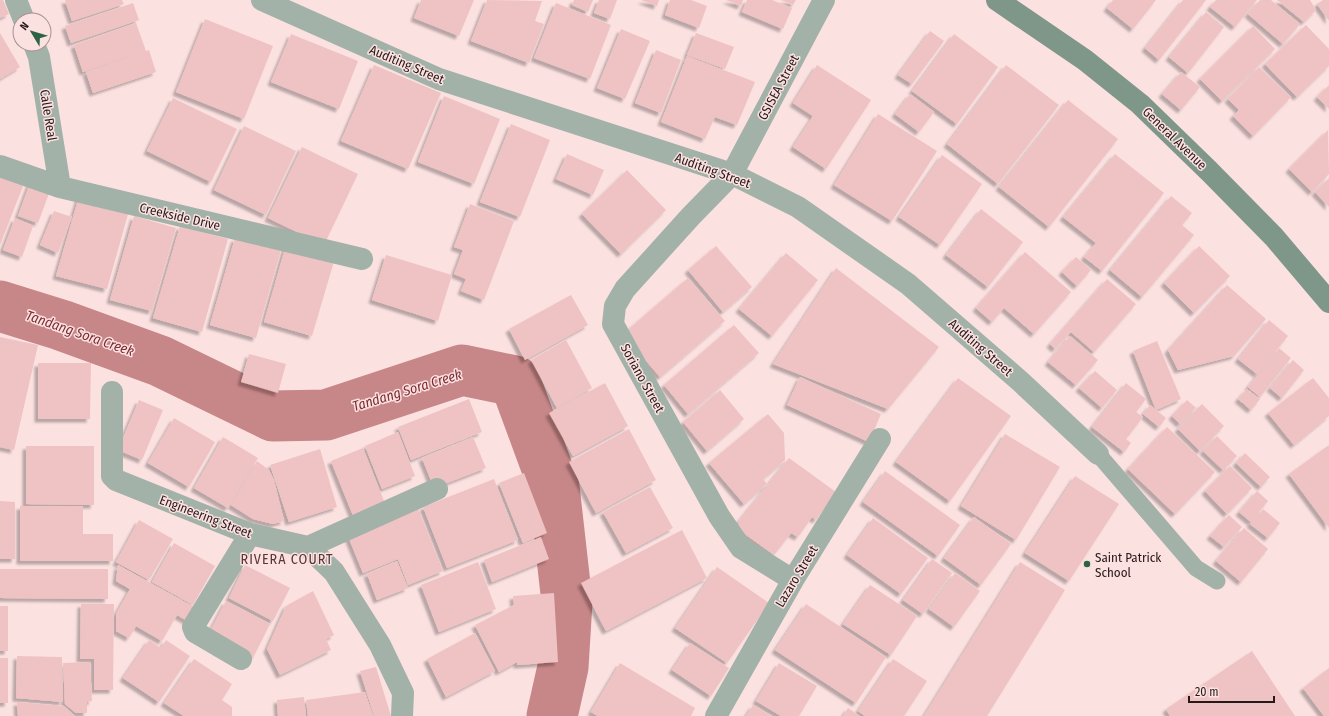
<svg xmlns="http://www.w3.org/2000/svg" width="1329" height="716" viewBox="0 0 1329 716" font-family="'Fira Sans Condensed',sans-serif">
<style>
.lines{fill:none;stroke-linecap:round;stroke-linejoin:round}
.river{stroke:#c78687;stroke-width:51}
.building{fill:#efc3c3;filter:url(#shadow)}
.lane{stroke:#a2b2a8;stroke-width:17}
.street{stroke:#a2b2a8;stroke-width:22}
.secondary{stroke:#7f9789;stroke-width:22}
.poi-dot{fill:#2e6247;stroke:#fce1e1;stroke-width:1.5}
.labels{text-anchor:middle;stroke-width:3;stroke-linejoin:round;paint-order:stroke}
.street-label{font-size:13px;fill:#281919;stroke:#fce1e1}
.poi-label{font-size:13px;fill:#281919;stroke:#fce1e1;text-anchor:start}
.water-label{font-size:14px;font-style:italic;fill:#7b2c32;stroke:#fce1e1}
.neighbourhood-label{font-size:14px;letter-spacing:1px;fill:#593637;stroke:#fce1e1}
</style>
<defs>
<filter id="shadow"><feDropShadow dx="-3.5" dy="3.5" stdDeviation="1" flood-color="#0004"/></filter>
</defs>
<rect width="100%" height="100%" fill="#fce1e1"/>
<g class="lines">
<!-- river -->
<path class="river" d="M0,306l61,19 99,36 113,55 53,-1 136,-45 53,11 39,106 13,115 -4,65 -11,49"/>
</g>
<!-- building -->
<path class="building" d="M0,0h3l6,14 -9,4z
M65,0h57l2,4 -52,17z
M421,0h53l-15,36 -45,-18z
M487,0l55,1 -7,20 9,3 -15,39 -58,-22z
M574,0h19l-5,12 -16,-7z
M599,0h18l-7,19 -16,-6z
M641,0h18l-2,6z
M670,0h21l16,6 -8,22 -34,-13z
M726,0h17l-2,6z
M747,0h25l20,8 -9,21 -41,-17z
M781,0h15l-3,5z
M1113,0h43l-23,29 -26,-21z
M1183,0h23l-47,60 -14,-12z
M1216,0h41l-22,27 -25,-20z
M1260,0h11l29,24 -17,20 -35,-30z
M1277,0h33l6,10 -12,12z
M1323,0h6v21l-12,-17z
M133,3l6,17 -68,23 -6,-17z
M556,3l55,22 -21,54 -56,-21z
M1206,12l18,15 -36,46 -19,-16z
M205,19l68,27 -29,73 -68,-27z
M136,23l10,28 -63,21 -9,-27z
M1306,25l23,24v17l-32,31 -32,-33z
M1253,26l22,23 -53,52 -22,-22z
M621,29l29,12 -25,58 -28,-11z
M930,31l14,10 -32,43 -14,-9z
M0,33l20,34 -20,12z
M696,33l38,14 -9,22 -38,-14z
M291,34l67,27 -19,48 -68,-27z
M954,34l44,33 -41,57 -45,-33z
M149,50l7,22 -63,21 -7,-21z
M656,50l25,10 -20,53 -26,-10z
M687,56l68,26 -18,43 -22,-8 -10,22 -44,-17z
M374,65l67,28 -33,76 -67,-28z
M817,65l54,35 -45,69 -33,-22 20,-31 -20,-13z
M1006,65l53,40 -61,79 -51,-40z
M1259,67l32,30 -38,39 -20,-20 6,-6 -11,-11z
M1181,72l19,15 -19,23 -19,-16z
M1329,85v24l-12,-12z
M910,94l24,18 -15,20 -24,-18z
M444,96l56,23 -26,65 -56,-22z
M173,98l64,31 -26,53 -64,-31z
M1068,100l50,39 -69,88 -50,-40z
M878,114l59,37 -45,70 -58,-36z
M511,124l39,16 -30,77 -40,-15z
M244,126l52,25 -30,64 -52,-25z
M1328,130l1,44 -17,18 -23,-23z
M302,147l56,27 -34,71 -56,-27z
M567,154l37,16 -11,25 -37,-16z
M1115,154l49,39 -62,78 -18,-14 12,-14 -33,-26z
M942,155l40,29 -42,61 -41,-28z
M627,170l39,40 -45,44 -39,-40z
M0,171l25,10 -25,64z
M1329,178v29l-14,-15z
M31,180l20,8 -13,35 -20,-7z
M80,193l50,14 -23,82 -51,-13z
M1171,196l21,17 -10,12 12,10 -52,62 -32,-27z
M470,204l44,17 -30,79 -23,-9 5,-12 -12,-5 9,-24 -9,-3z
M981,209l42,33 -35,45 -42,-32z
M54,211l18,6 -14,36 -18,-8z
M134,216l42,12 -24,83 -42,-11z
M15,218l18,8 -11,31 -19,-7z
M180,226l48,13 -26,93 -49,-14z
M235,238l46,12 -25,88 -46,-13z
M286,245l49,13 -23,78 -48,-14z
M716,246l36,41 -29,25 -35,-42z
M1199,246l31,30 -36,37 -30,-30z
M1025,252l46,40 -37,42 -30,-26 -12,14 -16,-14z
M786,253l32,27 -46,56 -33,-27z
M386,255l66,20 -14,46 -66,-21z
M1076,257l15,13 -14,16 -15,-14z
M836,268l103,79 -51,62 -115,-45z
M688,278l37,43 -65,56 -37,-43z
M1107,279l29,25 -42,48 -23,-20 -16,17 -5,-5z
M1227,285l39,34 -32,37 -56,14 -10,-20z
M571,295l17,30 -63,35 -16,-31z
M1269,320l19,16 -31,38 -19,-15z
M734,325l25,28 -71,61 -24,-29z
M1070,336l28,24 -22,25 -28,-23z
M0,337l38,8 -24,105 -14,-3z
M566,340l26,48 -35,20 -26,-48z
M1157,341l24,58 -25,11 -23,-59z
M1279,348l12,10 -31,39 -12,-10z
M249,354l37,10 -8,29 -37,-11z
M1293,360l11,10 -22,28 -12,-10z
M38,363h53l-1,56h-52z
M1095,371l22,19 -15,18 -23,-20z
M800,377l81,37 -12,28 -82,-37z
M958,378l53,38 -61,85 -54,-39z
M1313,378l16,20v18l-35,29 -26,-32z
M605,383l23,43 -55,30 -24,-43z
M1126,383l20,16 -10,13 7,5 -17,22 5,4 -7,9 -32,-25z
M1247,389l13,10 -9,11 -13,-11z
M720,390l24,29 -37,32 -24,-29z
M469,399l13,33 -71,28 -13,-33z
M139,400l24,10 -21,50 -24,-10z
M1187,400l9,8 -16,16 -8,-8z
M1202,404l22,22 -24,25 -22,-22z
M1150,405l16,13 -7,9 -16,-13z
M768,414l16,19 1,27 -22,19 4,5 -23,20 -35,-41z
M174,418l41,24 -26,45 -41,-24z
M1167,427l48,45 -40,42 -47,-45z
M629,429l27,51 -60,33 -27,-51z
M398,432l17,44 -33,13 -17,-43z
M1005,434l55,33 -44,73 -55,-34z
M1217,436l20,20 -14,14 -20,-19z
M223,437l35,21 -30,50 -34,-20z
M473,437l13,31 -52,20 -12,-30z
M1329,445v83l-40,-54z
M26,446h68v59l-68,-1z
M363,448l23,58 -32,12 -23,-57z
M320,449l17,58 -48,15 -19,-57z
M1245,453l25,24 -9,10 -25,-24z
M789,458l47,34 -20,28 -4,-3 -14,20 -7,-4 -17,22 -36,-26 1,-8z
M257,461l12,9 5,10 10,41 -11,3 -20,-5 -22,-14z
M1230,466l22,22 -25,26 -22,-23z
M885,471l75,54 -22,31 -75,-54z
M524,473l23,60 -24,10 -24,-60z
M1075,476l44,28 -50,77 -44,-28z
M494,479l24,61 -71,28 -24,-61z
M650,487l23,41 -47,25 -23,-41z
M1257,491l11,10 -17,21 -12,-10z
M0,501l15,1v57h-15z
M20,506h63v28h30v27h-93z
M418,508l25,63 -35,14 -10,-26 -35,14 -15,-37z
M1263,509l17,14 -12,15 -18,-14z
M1229,515l13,12 -18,20 -14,-11z
M974,517l37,27 -30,41 -37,-27z
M873,518l55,40 -27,36 -54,-39z
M139,520l34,19 -24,41 -33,-18z
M1244,528l24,21 -27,33 -25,-21z
M682,530l25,48 -101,53 -25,-48z
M541,537l8,22 -57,23 -8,-22z
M174,543l41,23 -22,39 -41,-23z
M932,559l20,14 -29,41 -20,-14z
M397,561l11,27 -31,12 -10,-26z
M478,562l18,47 -57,23 -18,-47z
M1020,562l45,28 -78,126h-63z
M118,565l78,43 -7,14 -12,-7 -15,26 -26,-15 -7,12 -13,-7v-17l14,-25 -14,-8z
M245,565l45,23 -17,33 -44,-23z
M717,567l52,36 -42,60 -52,-35z
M0,569h108v30l-108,-1z
M955,573l25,18 -26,36 -25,-18z
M870,585l47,31 -26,39 -48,-31z
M313,591l21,44 -8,4 5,11 -51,25 -13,-26 19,-43z
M554,593l4,69 -41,3v-3l-18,10 -24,-47 39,-20 -1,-9z
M226,601l44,23 -18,36 -45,-23z
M81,604h33l-1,86h-19v-31h-14z
M806,604l80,53 -30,46 -81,-53z
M0,606h8v45h-8z
M475,633l20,38 -49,26 -19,-38z
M149,640l12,8 5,-8 24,16 -31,46 -36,-24z
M690,643l39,25 -18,28 -39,-26z
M1252,651l43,65h-125l-4,-7z
M17,656l45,1 1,45 -47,-4z
M0,658h8v45h-8z
M194,659l38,25 -10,16 10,7v9h-48l-20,-13z
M893,659l34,22 -23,35h-39l-7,-5z
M90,662l2,39 -5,1v11h-11l-11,-9 -2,-41z
M620,663l75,45 -4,8h-93l-7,-4z
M779,663l38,23 -18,30h-18l-25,-15z
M376,667l15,49h-17l-14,-45z
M1329,668v48h-5l-21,-28z
M365,692l8,24h-65l-2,-16z
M304,697l2,19h-28l-1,-16z
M17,702l47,4 11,10h-57z
M753,705l19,11h-26z
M848,708l12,8h-17z"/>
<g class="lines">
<!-- lane -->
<path class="lane" d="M1098,454l98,114 21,13"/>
<!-- street -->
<path class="street" d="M16,0l8,20
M262,0l177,79 293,95 66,33 110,77 113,98 77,72
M34,44l5,13 21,130
M0,166l60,21 302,72
M112,392v84l4,4 134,54 58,13 26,25 46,73 23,48 -1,23
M308,547l129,-58
M793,580l-52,-32 -22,-32 -106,-192 2,-18 10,-17 66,-73 41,-42 92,-174
M241,659l-46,-27 -2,-5 57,-93
M716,716l77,-136 87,-141"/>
<!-- secondary -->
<path class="secondary" d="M997,0l88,60 55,44 69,67 65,66 55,65"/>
</g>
<!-- markers -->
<circle class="poi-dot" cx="1087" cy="564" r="4"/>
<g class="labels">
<!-- street labels -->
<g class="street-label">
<text transform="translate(407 64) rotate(23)" y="5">Auditing Street</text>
<text transform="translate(778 87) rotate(-62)" y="5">GSISEA Street</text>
<text transform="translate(49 115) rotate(81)" y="5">Calle Real</text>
<text transform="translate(1175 138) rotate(44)" y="5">General Avenue</text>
<text transform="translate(713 170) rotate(20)" y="5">Auditing Street</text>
<text transform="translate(180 216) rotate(13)" y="5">Creekside Drive</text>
<text transform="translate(981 347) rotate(41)" y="5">Auditing Street</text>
<text transform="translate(643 378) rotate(61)" y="5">Soriano Street</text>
<text transform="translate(206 516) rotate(21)" y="5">Engineering Street</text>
<text transform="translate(796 576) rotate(-59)" y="5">Lazaro Street</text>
</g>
<!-- poi labels -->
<g class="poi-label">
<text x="1095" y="562">Saint Patrick<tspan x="1095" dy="15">School</tspan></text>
</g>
<!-- water labels -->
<g class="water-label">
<text transform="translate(80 333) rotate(19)" y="5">Tandang Sora Creek</text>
<text transform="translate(407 390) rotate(-17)" y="5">Tandang Sora Creek</text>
</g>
<!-- neighbourhood labels -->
<g class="neighbourhood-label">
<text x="287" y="564">RIVERA COURT</text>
</g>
</g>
<!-- north arrow -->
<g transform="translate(32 32) rotate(308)"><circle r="19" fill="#fce1e1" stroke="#a79191"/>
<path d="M0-3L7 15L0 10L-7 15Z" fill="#2e6247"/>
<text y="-6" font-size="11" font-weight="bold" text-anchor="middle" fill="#281919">N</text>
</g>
<!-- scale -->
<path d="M1189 696v6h85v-6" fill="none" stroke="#281919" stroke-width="2"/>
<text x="1195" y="696" font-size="12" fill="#281919" stroke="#fce1e1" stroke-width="3" paint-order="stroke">20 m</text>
</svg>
